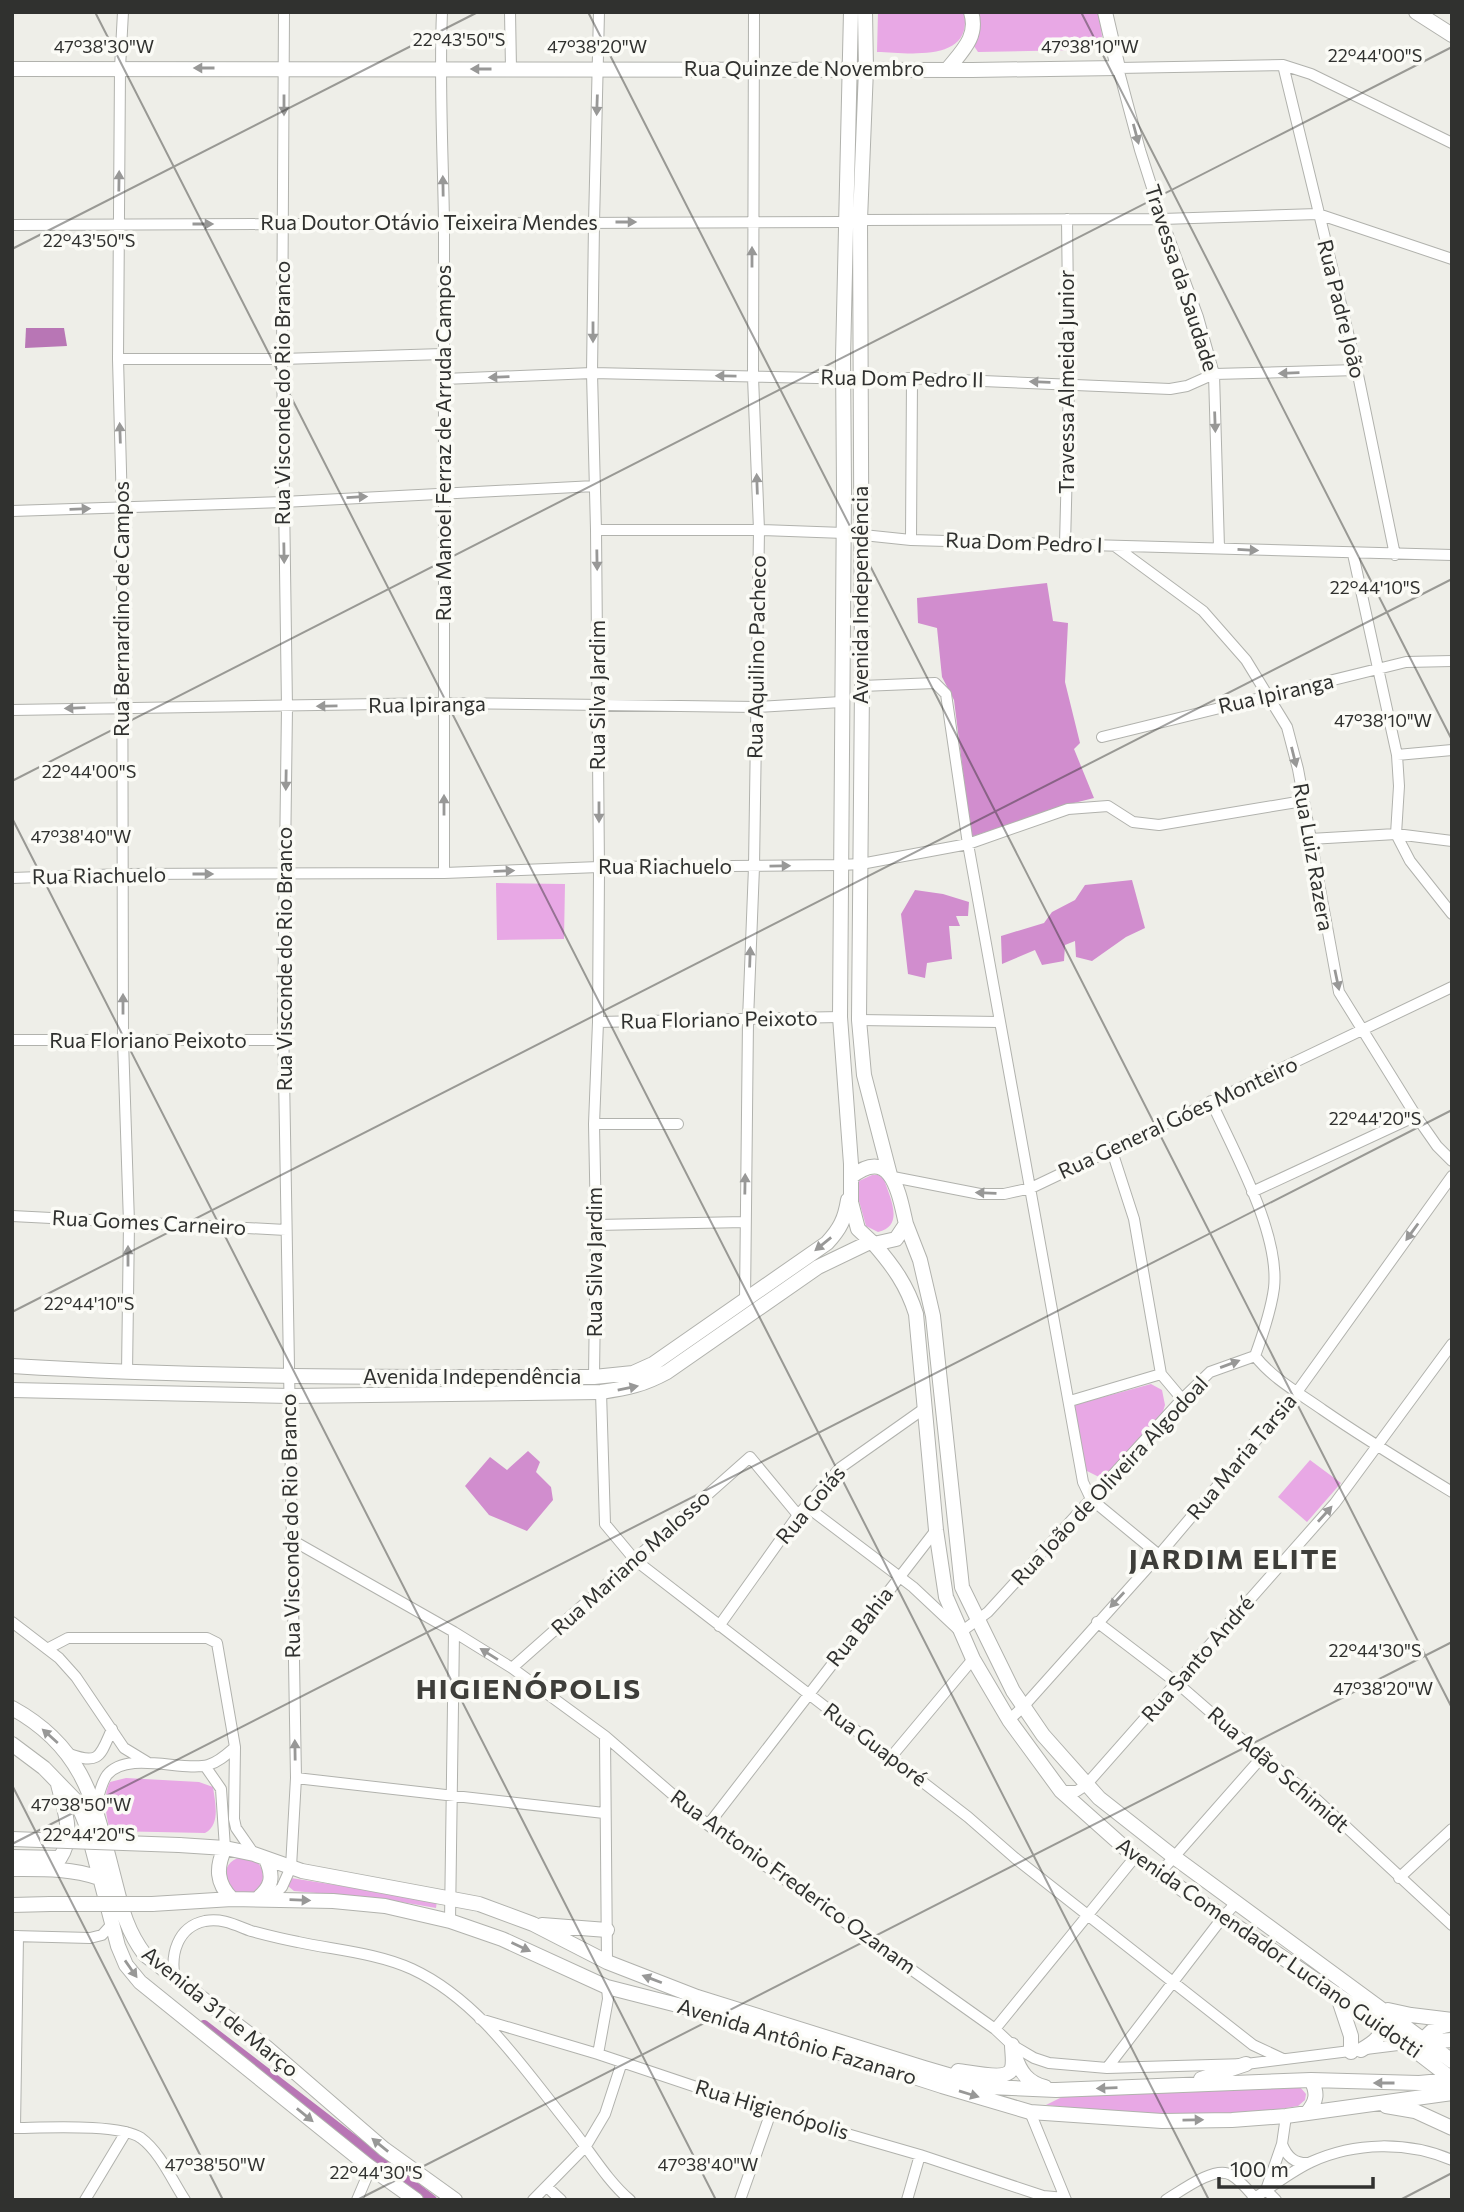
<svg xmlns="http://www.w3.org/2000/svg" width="1464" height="2212" viewBox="0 0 1464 2212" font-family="Commissioner,sans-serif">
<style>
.green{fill:#e8a8e5}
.forest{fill:#d18dce}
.water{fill:#b876b5}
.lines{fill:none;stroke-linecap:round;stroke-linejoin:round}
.canal{stroke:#b876b5;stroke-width:10}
.minor-casing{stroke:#b1b2ad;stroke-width:12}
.major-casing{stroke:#b1b2ad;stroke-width:16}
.minor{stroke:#fff;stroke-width:10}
.major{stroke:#fff;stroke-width:14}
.major-bridge-casing{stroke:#b1b2ad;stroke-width:16;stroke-linecap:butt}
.major-bridge{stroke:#fff;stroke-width:14}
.oneway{fill:#989897}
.ticks{fill:none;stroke:#30312f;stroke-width:2;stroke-opacity:0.45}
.labels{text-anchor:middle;stroke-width:7;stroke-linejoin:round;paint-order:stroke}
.street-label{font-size:21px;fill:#30312f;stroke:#fbfbf6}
.district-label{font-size:28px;font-weight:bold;letter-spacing:2px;fill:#3e3e3a;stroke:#fbfbf6}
.ticks-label{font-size:18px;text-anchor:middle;fill:#30312f;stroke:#fbfbf6;stroke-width:7;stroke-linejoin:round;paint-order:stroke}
</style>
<rect width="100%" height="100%" fill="#eeeee8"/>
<!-- green -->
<path class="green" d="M878,12h86c10,51 -55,41 -87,40z
M977,12h123l2,25 -13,11 -10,2 -101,2 -4,-6z
M496,883l69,1 -1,55 -67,1z
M872,1175h6l6,4c6,19 21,47 -6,53l-12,-6 -10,-36 3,-9z
M1151,1384l11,6 3,15 -4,13 -56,62 -20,-10 -11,-65z
M1310,1460l31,23 -34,39 -29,-25z
M126,1778l73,4 14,5c2,16 8,37 -8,46l-95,-2c-4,-17 -8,-33 0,-49z
M225 1876a19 19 0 1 1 38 0a19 19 0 1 1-38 0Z
M291,1878l146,23 -1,7 -52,-9 -90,-8 -6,-5z
M1300,2087l6,7 -1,6 -7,6c-75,14 -175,7 -252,-1l16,-8 16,-2 119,-3z"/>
<!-- forest -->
<path class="forest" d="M1047,583l6,38 15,2 -3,59 15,61 -6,6 20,49 -32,8 -91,31 -17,-137 -12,-23 -5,-49 -19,-5 -1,-25z
M1132,880l13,48 -19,9 -34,24 -16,-4 -1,-16 -10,4 -1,16 -22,4 -7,-15 -33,14 -1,-28 43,-13 8,-11 23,-12 10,-15z
M915,890l28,4 26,8 -1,14h-12l4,10h-11l3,33 -25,4 -2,15 -17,-4 -7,-60z
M528,1451l12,11 -4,10 15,15 2,13 -26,31 -38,-16 -24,-29 25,-29 17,13z"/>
<!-- water -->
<path class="water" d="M26,328h38l3,18 -42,2z"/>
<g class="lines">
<!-- canal -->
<path class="canal" d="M204,2025l228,175"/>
<defs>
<path id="minor" d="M123,12l-3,56 -2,291 4,149 1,533 6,182 -2,150
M442,12c-3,71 1,141 2,211 2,217 0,434 0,650
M510,12l1,57
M1283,65l74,305 38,185
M860,220l302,-1 156,-5 134,45
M12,225l834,-3
M118,359h164l161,-5
M444,379l148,-6 268,6 52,-1 258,11 17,-3 27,-12 143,-4
M12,511l271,-9 312,-16
M596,530h163l85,3 67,7 541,15
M911,540l1,-162
M1065,545l4,-162 -2,-164
M1116,547l87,64 43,49 41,67 11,42 41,223 77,124 21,30 15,15
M1219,548l-5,-174 -16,-57 -36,-98 -22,-69 -22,-82 165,-3 28,9 141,69
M1353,554l44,201 2,31 -3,48 14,27 42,53
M862,686l73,-3 11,11 22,150 115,638 8,17 68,56
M12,710l432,-7 312,4 85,-5
M1102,737l304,-75 46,-1
M1397,755l55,-5
M1310,839l86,-5 56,7
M12,878l112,-4 320,-1 155,-6 242,-2 20,-1 107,-20 100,-35 40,-3 25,16 26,3 144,-24
M859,1020l140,2
M598,1022l242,-5
M12,1040h272
M1211,1101c23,51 69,132 63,187 -3,23 -11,46 -19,68
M594,1124h84
M1111,1148l23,71 27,155 21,25
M893,1177l87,17h24l27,-6 421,-201
M1252,1192l164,-76
M12,1216l274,14
M596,1225l149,-3
M745,1301l3,-281 6,-153 5,-337 -6,-153 1,-365
M1255,1356c18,23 44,37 68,54 42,29 85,55 129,82
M594,1377l2,-152 -2,-101 4,-102 1,-152 -3,-340 -4,-157 2,-150 5,-211
M601,1392l4,132 30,36 333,257 47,41 238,187 30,14
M1070,1401l91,-27
M806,1506l107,81 48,45 27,-20 194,-213 28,-27 45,-16
M290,1539l164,93 58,36 93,68 103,89 287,204 17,16 22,13 15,5 58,5 139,-4 160,-20
M12,1622l47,36 17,19 48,71 23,14
M1097,1622l80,61 85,74 54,42 136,126
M719,1626l79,-111 42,-47 85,-60
M47,1649l21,-11h139l10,5 18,104 -1,72 2,9 18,26
M512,1668l238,-211 48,58
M1009,1720l14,-13 136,-152 138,-163 155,-216
M605,1736l2,226
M69,1754c31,11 31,2 43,-25
M891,1757l82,-98
M205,1766l16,23 4,59
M296,1778l308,35
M1061,1791h16l9,-6 249,-282 117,-159
M96,1805c3,-9 5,-22 11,-30 20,-25 76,-3 101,-10 11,-3 19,-11 27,-18
M708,1825l228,-295
M1159,1874l103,-117
M1399,1878l53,-49
M270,1899l12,-12 9,-20 5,-89 -13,-762 4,-309 -5,-348 2,-347
M450,1921l4,-289
M14,1936l76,2 12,-3 9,-10
M175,1979c-5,-24 2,-52 30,-58 18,-3 30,4 46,10 15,4 31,8 47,11 37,8 79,11 114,27 67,31 112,100 157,156 19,23 38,56 61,75
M480,2019l118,35 173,58 149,43 123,41 22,2
M995,2029l140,-172
M598,2054l10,-55 -1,-12
M1107,2068l116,-151 14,-15
M1030,2112l36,88
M12,2128c29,0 107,-5 129,10 19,14 31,42 44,62
M15,2128l3,-192
M1282,2144c5,13 13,20 27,19
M547,2187l14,13
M85,2200l41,-68
M357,2200l14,-33
M533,2200l53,-54 19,-32 17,-52
M740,2200l31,-88
M907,2200l13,-45
M1166,2200c15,-9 49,-35 65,-25 9,5 17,15 24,23
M1252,2200c19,-13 38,-28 59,-38 44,-20 96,-21 141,-2
M1276,2200l-10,-10 16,-46 4,-28"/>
<path id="major" d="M851,12l-8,346 1,131 -4,528 11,147v38l7,27 16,15 22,-5 10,-15c-7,-30 -14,-79 -55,-47
M865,12l1,57 -6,151 2,466 -3,334 5,55 26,100
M1416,12l36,23
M12,69l960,1 146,-2 -13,-56
M947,70c14,-18 32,-33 24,-58
M906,1224l14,36 13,56 29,271 51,104 30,44 56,63 75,59 278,204
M874,1244c19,22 33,41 42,70l20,216 10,67 27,62 36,61 52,71 74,66 248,169 69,53
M12,1366c194,12 388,11 582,11l39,-4 20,-9 174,-121c13,-14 18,-24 21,-43
M12,1390l279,6 310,-4c27,-4 42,-7 66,-20l151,-105 52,-25
M12,1708c75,41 83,98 103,174 7,28 12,49 30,73l121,92 118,102 71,51
M12,1744l32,24 33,34 9,22 32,122 8,19 14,17 227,183 49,35
M179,1845l46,3 29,6 48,17 177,33 54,20 74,38 90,35 227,71 65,19 67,3 255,-10 108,3 33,-3
M225,1848c-9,19 -9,35 7,51
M12,1857l48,1c15,-23 4,-49 -2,-74
M12,1869c30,0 59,-1 87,9
M257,1899c15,-12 17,-22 9,-40
M152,1904l80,-5 101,2 52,5 65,15 52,18 105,48 137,35 198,64 88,26 132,9 70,-1 54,-4 166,-23
M12,1905l38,-1
M542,1925l65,5
M1337,1994l14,42v16
M1388,2010l23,5 41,5
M1422,2042l30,-2
M1361,2050c14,-8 23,-14 21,-32
M1422,2050c3,-18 12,-23 30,-26
M1015,2056c5,16 13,27 30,31
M958,2071c12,1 50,11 54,-3 2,-7 0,-16 0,-23
M1201,2079l45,-15
M1386,2106l29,5 37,17
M1307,2113c10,-12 11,-20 4,-33"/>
</defs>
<!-- minor casing -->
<use href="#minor" class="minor-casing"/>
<!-- major casing -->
<use href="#major" class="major-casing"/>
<!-- minor -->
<use href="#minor" class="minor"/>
<!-- major -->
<use href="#major" class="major"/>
<defs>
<path id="major-bridge" d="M12,1839l167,6
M50,1904h102"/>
</defs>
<!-- major-bridge casing -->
<use href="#major-bridge" class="major-bridge-casing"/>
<!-- major-bridge -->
<use href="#major-bridge" class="major-bridge"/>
</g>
<!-- one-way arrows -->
<defs><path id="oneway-solid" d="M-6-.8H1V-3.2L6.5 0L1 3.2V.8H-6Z" transform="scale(1.75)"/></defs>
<g class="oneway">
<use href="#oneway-solid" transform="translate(204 68) rotate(-180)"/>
<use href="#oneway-solid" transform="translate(481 69) rotate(-180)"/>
<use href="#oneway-solid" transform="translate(284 105) rotate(90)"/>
<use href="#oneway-solid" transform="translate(597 105) rotate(92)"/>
<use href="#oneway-solid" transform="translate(1136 134) rotate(75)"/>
<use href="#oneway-solid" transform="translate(119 181) rotate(-89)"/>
<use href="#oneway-solid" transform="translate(443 186) rotate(-91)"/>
<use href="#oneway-solid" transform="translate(626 222)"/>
<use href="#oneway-solid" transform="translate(203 224)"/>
<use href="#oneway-solid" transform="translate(752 257) rotate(-90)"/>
<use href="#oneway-solid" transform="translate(593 332) rotate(90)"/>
<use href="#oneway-solid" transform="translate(1289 373) rotate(178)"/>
<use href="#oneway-solid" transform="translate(726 376) rotate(-179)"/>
<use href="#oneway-solid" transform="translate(499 377) rotate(178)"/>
<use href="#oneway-solid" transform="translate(1040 382) rotate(-178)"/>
<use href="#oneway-solid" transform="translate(1215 422) rotate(88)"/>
<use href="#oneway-solid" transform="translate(120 433) rotate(-92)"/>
<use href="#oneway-solid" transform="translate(757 484) rotate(-92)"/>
<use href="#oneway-solid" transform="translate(357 497) rotate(-3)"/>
<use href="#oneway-solid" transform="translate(80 509) rotate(-2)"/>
<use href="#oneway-solid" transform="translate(1248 550) rotate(3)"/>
<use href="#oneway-solid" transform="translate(284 553) rotate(89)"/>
<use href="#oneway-solid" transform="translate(597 560) rotate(89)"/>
<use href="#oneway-solid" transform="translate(327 706) rotate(179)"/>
<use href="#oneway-solid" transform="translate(75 708) rotate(178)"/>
<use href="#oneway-solid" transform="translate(1294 757) rotate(76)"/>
<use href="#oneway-solid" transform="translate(286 780) rotate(91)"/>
<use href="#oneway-solid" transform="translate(444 805) rotate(-90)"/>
<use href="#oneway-solid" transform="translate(599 812) rotate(90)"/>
<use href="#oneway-solid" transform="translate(780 866) rotate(-1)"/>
<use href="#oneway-solid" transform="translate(504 871) rotate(-2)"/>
<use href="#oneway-solid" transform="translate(203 874)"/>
<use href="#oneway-solid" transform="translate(750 957) rotate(-88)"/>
<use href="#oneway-solid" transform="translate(1337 980) rotate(78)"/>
<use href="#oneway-solid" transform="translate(123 1004) rotate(-90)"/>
<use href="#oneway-solid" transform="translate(745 1184) rotate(-89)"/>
<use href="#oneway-solid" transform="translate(986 1193) rotate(-178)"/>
<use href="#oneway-solid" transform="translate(1412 1232) rotate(126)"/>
<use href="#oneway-solid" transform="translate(823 1244) rotate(141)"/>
<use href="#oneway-solid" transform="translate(128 1256) rotate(-90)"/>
<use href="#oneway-solid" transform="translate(1230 1364) rotate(-20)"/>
<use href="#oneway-solid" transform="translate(628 1388) rotate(-11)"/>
<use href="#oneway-solid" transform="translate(1325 1514) rotate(-48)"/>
<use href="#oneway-solid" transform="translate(1117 1600) rotate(133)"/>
<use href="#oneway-solid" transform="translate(489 1654) rotate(-148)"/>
<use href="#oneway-solid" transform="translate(50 1736) rotate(-138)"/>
<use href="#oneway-solid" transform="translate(295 1750) rotate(-91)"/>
<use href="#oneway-solid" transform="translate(300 1900) rotate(2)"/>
<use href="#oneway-solid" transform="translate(521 1947) rotate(25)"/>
<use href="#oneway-solid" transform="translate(131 1969) rotate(55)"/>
<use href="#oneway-solid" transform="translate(652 1979) rotate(-159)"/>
<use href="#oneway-solid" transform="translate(1384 2083) rotate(-180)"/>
<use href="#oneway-solid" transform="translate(1107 2088) rotate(178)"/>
<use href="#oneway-solid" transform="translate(969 2094) rotate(17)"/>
<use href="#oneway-solid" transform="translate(305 2115) rotate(39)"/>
<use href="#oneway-solid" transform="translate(1193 2120) rotate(-1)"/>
<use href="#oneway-solid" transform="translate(380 2145) rotate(-141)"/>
</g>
<!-- ticks -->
<path class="ticks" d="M95,12l1114,2188M588,12l864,1696M1081,12l371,728M12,249l466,-237M12,781l1440,-734M12,818l704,1382M12,1312l1440,-733M12,1785l211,415M12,1844l1440,-734M357,2200l1095,-558M1400,2200l52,-27"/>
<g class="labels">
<!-- street labels -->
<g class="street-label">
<text x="804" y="76">Rua Quinze de Novembro</text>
<text x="429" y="230">Rua Doutor Otávio Teixeira Mendes</text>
<text transform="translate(1181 278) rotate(72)" y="7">Travessa da Saudade</text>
<text transform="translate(1341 309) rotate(76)" y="7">Rua Padre João</text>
<text transform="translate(902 379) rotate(1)" y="7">Rua Dom Pedro II</text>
<text transform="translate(1067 382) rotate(-90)" y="7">Travessa Almeida Junior</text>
<text transform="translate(283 393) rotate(-90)" y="7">Rua Visconde do Rio Branco</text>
<text transform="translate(444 443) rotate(-90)" y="7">Rua Manoel Ferraz de Arruda Campos</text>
<text transform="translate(1024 543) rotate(2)" y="7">Rua Dom Pedro I</text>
<text transform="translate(861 595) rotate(-90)" y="7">Avenida Independência</text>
<text transform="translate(122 609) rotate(-90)" y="7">Rua Bernardino de Campos</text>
<text transform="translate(757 657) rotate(-89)" y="7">Rua Aquilino Pacheco</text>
<text transform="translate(1276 694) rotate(-13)" y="7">Rua Ipiranga</text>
<text transform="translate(598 695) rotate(-90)" y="7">Rua Silva Jardim</text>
<text transform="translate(427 705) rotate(-1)" y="7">Rua Ipiranga</text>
<text transform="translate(1313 857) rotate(80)" y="7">Rua Luiz Razera</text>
<text x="665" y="874">Rua Riachuelo</text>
<text transform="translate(99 876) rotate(-1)" y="7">Rua Riachuelo</text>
<text transform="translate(285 959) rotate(-90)" y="7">Rua Visconde do Rio Branco</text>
<text transform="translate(719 1020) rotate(-1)" y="7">Rua Floriano Peixoto</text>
<text x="148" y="1048">Rua Floriano Peixoto</text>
<text transform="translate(1178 1118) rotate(-25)" y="7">Rua General Góes Monteiro</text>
<text transform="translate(149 1223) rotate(3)" y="7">Rua Gomes Carneiro</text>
<text transform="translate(595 1262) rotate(-90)" y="7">Rua Silva Jardim</text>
<text x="472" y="1384">Avenida Independência</text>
<text transform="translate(1242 1457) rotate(-50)" y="7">Rua Maria Tarsia</text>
<text transform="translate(1110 1481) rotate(-47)" y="7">Rua João de Oliveira Algodoal</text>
<text transform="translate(811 1505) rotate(-50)" y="7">Rua Goiás</text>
<text transform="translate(291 1526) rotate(-91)" y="7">Rua Visconde do Rio Branco</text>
<text transform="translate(631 1563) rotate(-42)" y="7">Rua Mariano Malosso</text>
<text transform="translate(860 1627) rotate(-52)" y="7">Rua Bahia</text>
<text transform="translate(1198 1659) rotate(-49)" y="7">Rua Santo André</text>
<text transform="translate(875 1745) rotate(37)" y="7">Rua Guaporé</text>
<text transform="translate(1278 1770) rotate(41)" y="7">Rua Adão Schimidt</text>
<text transform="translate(793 1882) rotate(36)" y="7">Rua Antonio Frederico Ozanam</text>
<text transform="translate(1269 1948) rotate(35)" y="7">Avenida Comendador Luciano Guidotti</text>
<text transform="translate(220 2012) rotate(39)" y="7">Avenida 31 de Março</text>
<text transform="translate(797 2042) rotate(17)" y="7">Avenida Antônio Fazanaro</text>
<text transform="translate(772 2110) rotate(17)" y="7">Rua Higienópolis</text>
</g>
<!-- district labels -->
<g class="district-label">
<text x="1234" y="1569">JARDIM ELITE</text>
<text x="529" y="1699">HIGIENÓPOLIS</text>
</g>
</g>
<g class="ticks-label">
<text x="459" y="46">22°43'50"S</text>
<text x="104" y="53">47°38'30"W</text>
<text x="597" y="53">47°38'20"W</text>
<text x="1090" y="53">47°38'10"W</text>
<text x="1375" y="62">22°44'00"S</text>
<text x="89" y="247">22°43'50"S</text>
<text x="1375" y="594">22°44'10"S</text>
<text x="1383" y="727">47°38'10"W</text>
<text x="89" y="778">22°44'00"S</text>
<text x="81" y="843">47°38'40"W</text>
<text x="1375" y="1125">22°44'20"S</text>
<text x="89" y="1310">22°44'10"S</text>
<text x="1375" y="1657">22°44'30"S</text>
<text x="1383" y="1695">47°38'20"W</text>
<text x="81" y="1811">47°38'50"W</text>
<text x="89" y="1841">22°44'20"S</text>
<text x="215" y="2171">47°38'50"W</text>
<text x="708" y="2171">47°38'40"W</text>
<text x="376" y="2179">22°44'30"S</text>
</g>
<!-- border -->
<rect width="1464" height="2212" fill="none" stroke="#30312f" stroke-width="28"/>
<!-- scale -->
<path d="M1219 2177v10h154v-10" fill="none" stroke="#30312f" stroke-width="3.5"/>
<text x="1230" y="2177" font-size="21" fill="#30312f" stroke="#fbfbf6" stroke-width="5" paint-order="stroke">100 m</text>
</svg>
